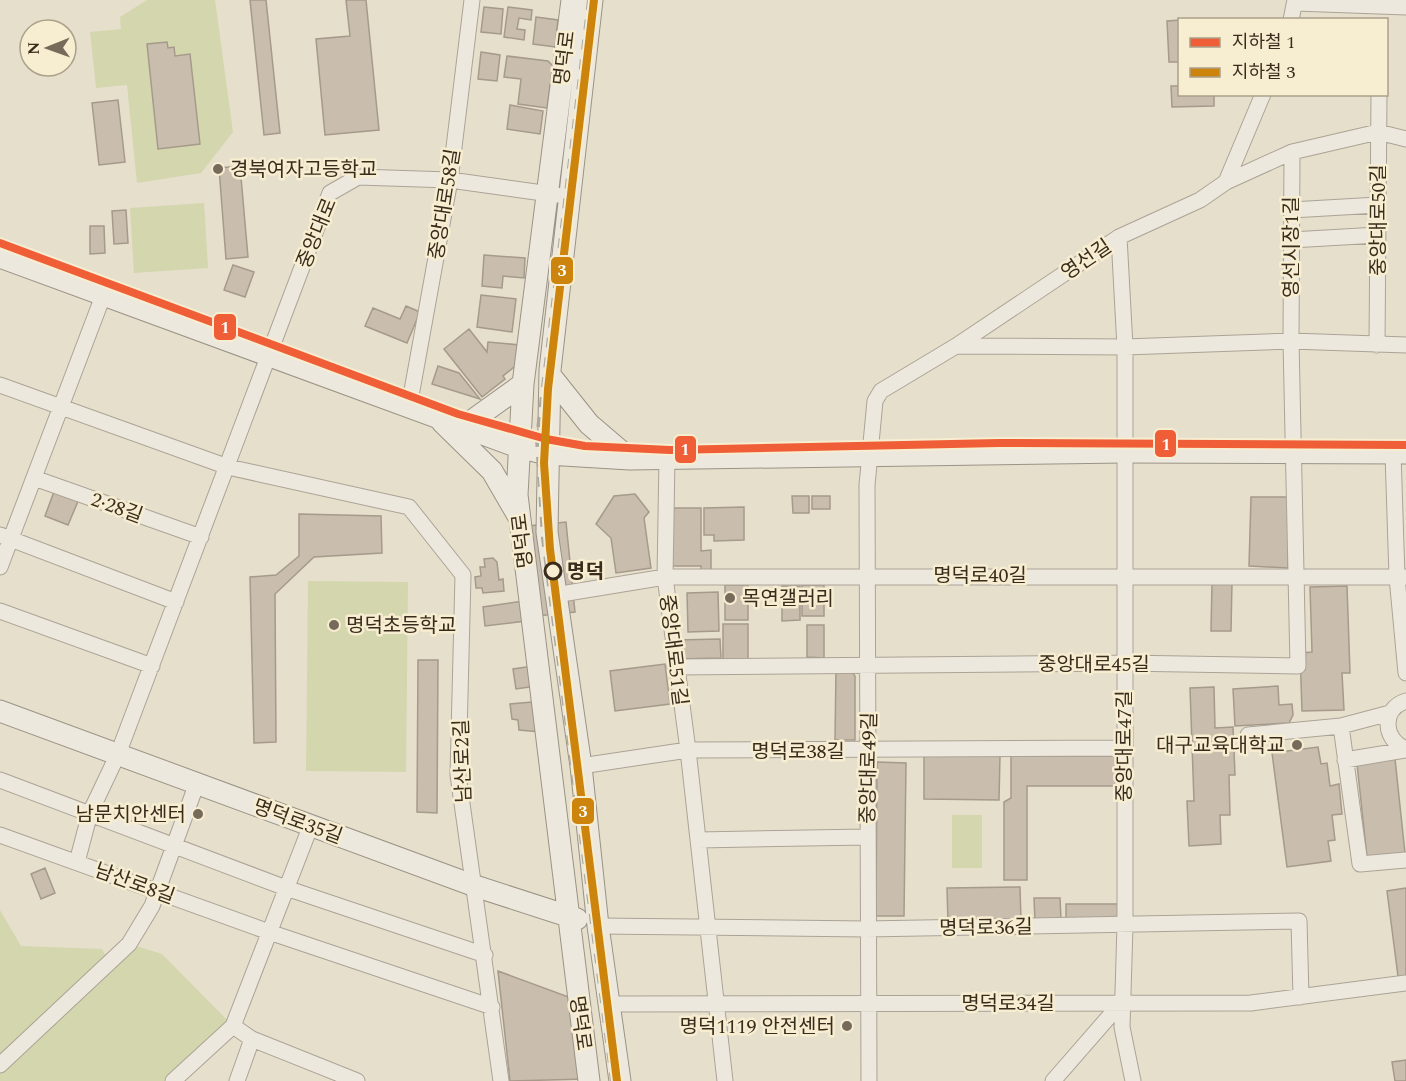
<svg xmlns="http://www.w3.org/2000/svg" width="1406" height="1081" viewBox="0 0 1406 1081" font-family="Spectral,'Noto Sans KR',serif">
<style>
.green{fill:#d4d6ae}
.building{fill:#c9bdad;stroke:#a69a8b;stroke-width:1.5}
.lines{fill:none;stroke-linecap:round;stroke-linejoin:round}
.street-casing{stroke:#aba395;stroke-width:17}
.secondary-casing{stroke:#9a9385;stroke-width:23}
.street{stroke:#ede8de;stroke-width:15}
.secondary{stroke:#ede8de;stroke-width:21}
.rail{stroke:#aca89e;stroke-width:4;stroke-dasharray:10 10;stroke-linecap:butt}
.metro-1-casing{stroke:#f7edd1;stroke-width:12}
.metro-2-casing{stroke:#f7edd1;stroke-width:12}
.metro-1{stroke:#ef5e37;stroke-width:8}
.metro-2{stroke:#cc840d;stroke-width:8}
.poi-dot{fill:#766b5a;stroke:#f7edd1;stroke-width:2}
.stop-dot{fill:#f7edd1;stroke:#392c1d;stroke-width:3}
.labels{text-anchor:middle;stroke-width:5;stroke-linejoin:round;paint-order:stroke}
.street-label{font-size:20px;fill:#392c1d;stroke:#f7edd1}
.poi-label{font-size:20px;fill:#392c1d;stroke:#f7edd1;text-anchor:start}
.stop-label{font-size:20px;font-weight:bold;fill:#392c1d;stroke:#f7edd1;text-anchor:start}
.line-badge{stroke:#f7edd1;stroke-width:2}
.badge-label{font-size:16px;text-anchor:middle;font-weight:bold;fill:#fff}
</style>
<rect width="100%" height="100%" fill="#e6dfcc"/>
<!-- green -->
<path class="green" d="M147,0h68l18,132 -32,41 -64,10 -10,-98 -31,3 -6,-56 31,-3 -1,-12z
M204,203l4,65 -74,5 -4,-65z
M308,581l100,1 -2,190 -100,-1z
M952,815h30v53h-30z
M0,910l21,36 81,3 7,13 20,-18 33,10 71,72 -60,55h-173z"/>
<!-- building -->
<path class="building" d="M250,0h16l14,133 -16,2z
M346,0h20l13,130 -54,5 -9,-96 34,-3z
M484,7l19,2 -2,25 -20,-2z
M508,7l24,3 -1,10 -12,-2 -2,11 8,1 -1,10 -20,-3z
M536,17l22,3 -3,27 -22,-3z
M1180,20v42h-11l-2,-41z
M167,42l1,6 6,-1 1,9 15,-2 10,90 -42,5 -11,-105z
M481,52l19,3 -3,26 -19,-2z
M507,56l41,5 5,5 -6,42 -29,-4 3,-25 -17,-2z
M1171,86h9v8h34v12l-42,1z
M118,100l7,62 -26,3 -7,-62z
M510,105l33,6 -3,23 -33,-5z
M240,166l8,91 -22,2 -7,-91z
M126,210l2,33 -14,1 -2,-33z
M90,226h14l1,27 -15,1z
M484,255l41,3 -1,20 -21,-2 -1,12 -20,-2z
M233,265l21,7 -9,25 -21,-7z
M481,295l35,4 -4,33 -35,-5z
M406,306l14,6 -13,31 -42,-17 8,-18 27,11z
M469,329l18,23 1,-10 32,3 -1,18 -16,13 2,3 -23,18 -38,-48z
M438,366l21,7 21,26 -48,-15z
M55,489l24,10 -11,26 -23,-9z
M635,494l14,18 -5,6 7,50 -35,5 -5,-35 -15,-14 18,-28z
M792,496h17v17h-16z
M812,496h18v13h-18z
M1251,497h37v71l-39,-2z
M744,507v33l-30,1v-6h-10v-27z
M672,508h29v43l10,-1v20h-10v-4h-29z
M299,514l82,2 1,37 -68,4 -39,37 1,148 -22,1 -4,-166 26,-2 23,-19z
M566,522l9,90 -38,4 -9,-90z
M493,558l4,4 2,18 4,-1 1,12 -21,2 -1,-5h-6l-1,-11 6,-1 -1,-9h5l-1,-8z
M1232,582l-1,49h-20l1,-47z
M725,585h23v35h-23z
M802,585h22v31h-22z
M782,586h18v34l-18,1z
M1347,586l3,87h-8l2,37 -42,1 -2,-58 12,-1 -2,-65z
M718,592l1,39 -31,1 -1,-39z
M523,601l3,20 -41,5 -2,-19z
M723,624h25v35h-25z
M807,625h17v33l-17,-1z
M720,639l1,19 -43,1 -1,-19z
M418,660h20l-1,153 -20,-1z
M665,664l5,40 -55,7 -5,-40z
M533,666l3,20 -20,3 -3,-20z
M836,669h13l6,7v64h-20z
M1278,686l1,19 13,-1 1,11 -4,8 -54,3 -2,-37z
M1214,687l1,41 18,-1 2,48h-6l1,40h-10l1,29 -32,2 -2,-45h7l-4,-113z
M532,702l8,30 -21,-2 -1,-10 -6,-1 -2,-15z
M1318,747l3,17 6,-1 3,23 9,-2 3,30 -10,1 3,25 -7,1 3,20 -44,6 -15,-114z
M924,755l76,1 -1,44 -75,-1z
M1011,756h104v30h-88v94h-23v-78l7,-4z
M1395,759l10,94 -38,4 -10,-93z
M877,762l29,1 -2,153h-28z
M45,868l10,25 -14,6 -10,-25z
M1020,887l1,34 -73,1 -1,-34z
M1406,888v95l-7,1 -12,-93z
M1034,898h26l1,22 -26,1z
M1066,904h55v17h-55z
M498,971l76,28 12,80 -76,2z
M1406,1060v21h-11l-3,-19z"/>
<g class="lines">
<defs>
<path id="street" d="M1295,3l111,4
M1291,20l4,-20
M1226,182l66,-30 86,-20 28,7
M1291,210l87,-5
M1119,237l6,110v578l-3,102 11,54
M1291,240l87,-5
M1377,345l2,-251
M956,346l169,1 166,-6 115,4
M0,385l228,82 181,40 54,68 -5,200 43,306
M409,407l41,-227 22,-180
M1393,453l4,124 9,96
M667,458l-2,119 23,173 37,331
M34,478l167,59
M0,535l176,67
M0,567l103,-271
M555,595l110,-18h741
M0,611l152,55
M675,667l448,-4 175,3 -7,-325 1,-189
M1406,701c-25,8 -23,39 0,48
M1341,726l19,138 46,-4
M1248,735l93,-9 49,-13
M1345,760l61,-10
M581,766l107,-16 436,-2
M0,780l286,108 199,67
M0,835l269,97 223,75
M698,840l169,-3
M77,862l13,-49 28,-59 212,-561 28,-16 92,3 107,15
M598,926l268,3 433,-8 2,76
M610,1004l641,-1 155,-20
M233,1026l19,13 105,42
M0,1065l129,-121 23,-38 45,-123
M173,1081l60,-55 78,-201
M237,1081l15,-42
M869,1081l-2,-596 8,-84 6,-10 75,-45 163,-109 81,-37 26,-18 37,-88
M1053,1081l68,-78"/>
<path id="secondary" d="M572,0l-49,384 -6,111 72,586
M592,0l-42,370 -3,162 34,234 17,160 22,155
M0,257l518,190 29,7 83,5 494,-7 282,1
M550,375l39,49 41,35
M442,422l50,49 25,43
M463,427l60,-43
M0,711l475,175 102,33"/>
</defs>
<!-- street casing -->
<use href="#street" class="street-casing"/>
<!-- secondary casing -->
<use href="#secondary" class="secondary-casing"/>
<!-- street -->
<use href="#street" class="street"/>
<!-- secondary -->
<use href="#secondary" class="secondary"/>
<!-- rail -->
<path class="rail" d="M589,0l-52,438 6,100 69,543"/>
<defs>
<path id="metro-1" d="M0,243l458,171 88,25 39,7 85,4 329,-7 407,2"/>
<path id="metro-2" d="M594,0l-46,389 -4,74 6,86 67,532"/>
</defs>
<!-- metro-1 casing -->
<use href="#metro-1" class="metro-1-casing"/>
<!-- metro-2 casing -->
<use href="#metro-2" class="metro-2-casing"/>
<!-- metro-1 -->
<use href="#metro-1" class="metro-1"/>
<!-- metro-2 -->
<use href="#metro-2" class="metro-2"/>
</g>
<!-- markers -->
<g class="poi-dot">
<circle cx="218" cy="169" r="6"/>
<circle cx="730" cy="598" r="6"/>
<circle cx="334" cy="625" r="6"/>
<circle cx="1297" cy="745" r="6"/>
<circle cx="198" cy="814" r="6"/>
<circle cx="847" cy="1026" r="6"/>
</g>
<circle class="stop-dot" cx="553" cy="571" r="8"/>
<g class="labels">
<!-- street labels -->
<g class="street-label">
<text transform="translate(564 58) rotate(-83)" y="7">명덕로</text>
<text transform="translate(444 204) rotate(-81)" y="7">중앙대로58길</text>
<text transform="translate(1378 220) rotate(-90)" y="7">중앙대로50길</text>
<text transform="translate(316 233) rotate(-68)" y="7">중앙대로</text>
<text transform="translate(1291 247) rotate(-90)" y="7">영선시장1길</text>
<text transform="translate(1086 259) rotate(-34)" y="7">영선길</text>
<text transform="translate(117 507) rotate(20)" y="7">2·28길</text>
<text transform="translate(522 541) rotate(-97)" y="7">명덕로</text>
<text x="980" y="582">명덕로40길</text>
<text transform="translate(674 650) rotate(83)" y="7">중앙대로51길</text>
<text x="1094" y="671">중앙대로45길</text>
<text transform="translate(1124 746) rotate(-90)" y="7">중앙대로47길</text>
<text x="798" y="758">명덕로38길</text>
<text transform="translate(462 761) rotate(-92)" y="7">남산로2길</text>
<text transform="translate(868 768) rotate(-89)" y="7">중앙대로49길</text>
<text transform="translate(298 821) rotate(20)" y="7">명덕로35길</text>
<text transform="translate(135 883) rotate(20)" y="7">남산로8길</text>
<text transform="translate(986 927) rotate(-1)" y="7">명덕로36길</text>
<text x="1008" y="1010">명덕로34길</text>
<text transform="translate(581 1023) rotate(82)" y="7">명덕로</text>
</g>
<!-- poi labels -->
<g class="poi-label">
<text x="230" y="176">경북여자고등학교</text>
<text x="742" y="605">목연갤러리</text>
<text x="346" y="632">명덕초등학교</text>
<text x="1285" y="752" text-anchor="end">대구교육대학교</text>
<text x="186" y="821" text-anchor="end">남문치안센터</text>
<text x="835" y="1033" text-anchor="end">명덕1119 안전센터</text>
</g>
<!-- stop labels -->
<g class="stop-label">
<text x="567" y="578">명덕</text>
</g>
</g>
<g class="line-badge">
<rect x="550" y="256" width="24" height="29" rx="6" fill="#cc840d"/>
<rect x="213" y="313" width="24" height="28" rx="6" fill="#ef5e37"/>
<rect x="1154" y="429" width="23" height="29" rx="6" fill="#ef5e37"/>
<rect x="674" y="435" width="23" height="29" rx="6" fill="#ef5e37"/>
<rect x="571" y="797" width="24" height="28" rx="6" fill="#cc840d"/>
</g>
<g class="badge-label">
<text x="562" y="276">3</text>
<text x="225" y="333">1</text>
<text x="1166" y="450">1</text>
<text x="685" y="455">1</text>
<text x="583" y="817">3</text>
</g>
<!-- legend -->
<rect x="1178" y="18" width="210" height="78" fill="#f7edd1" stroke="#aba089" stroke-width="1.5"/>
<rect x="1190" y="38" width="30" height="9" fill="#ef5e37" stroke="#aba089" stroke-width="1.5"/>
<text x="1232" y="48" font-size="18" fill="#392c1d">지하철 1</text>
<rect x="1190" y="68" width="30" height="9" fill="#cc840d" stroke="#aba089" stroke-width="1.5"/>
<text x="1232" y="78" font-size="18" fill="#392c1d">지하철 3</text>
<!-- north arrow -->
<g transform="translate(48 48) rotate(269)"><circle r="28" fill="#f7edd1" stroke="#aba089" stroke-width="1.5"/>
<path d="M0-4.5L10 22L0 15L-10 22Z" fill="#766b5a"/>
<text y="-9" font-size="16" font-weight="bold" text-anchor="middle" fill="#392c1d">N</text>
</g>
</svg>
